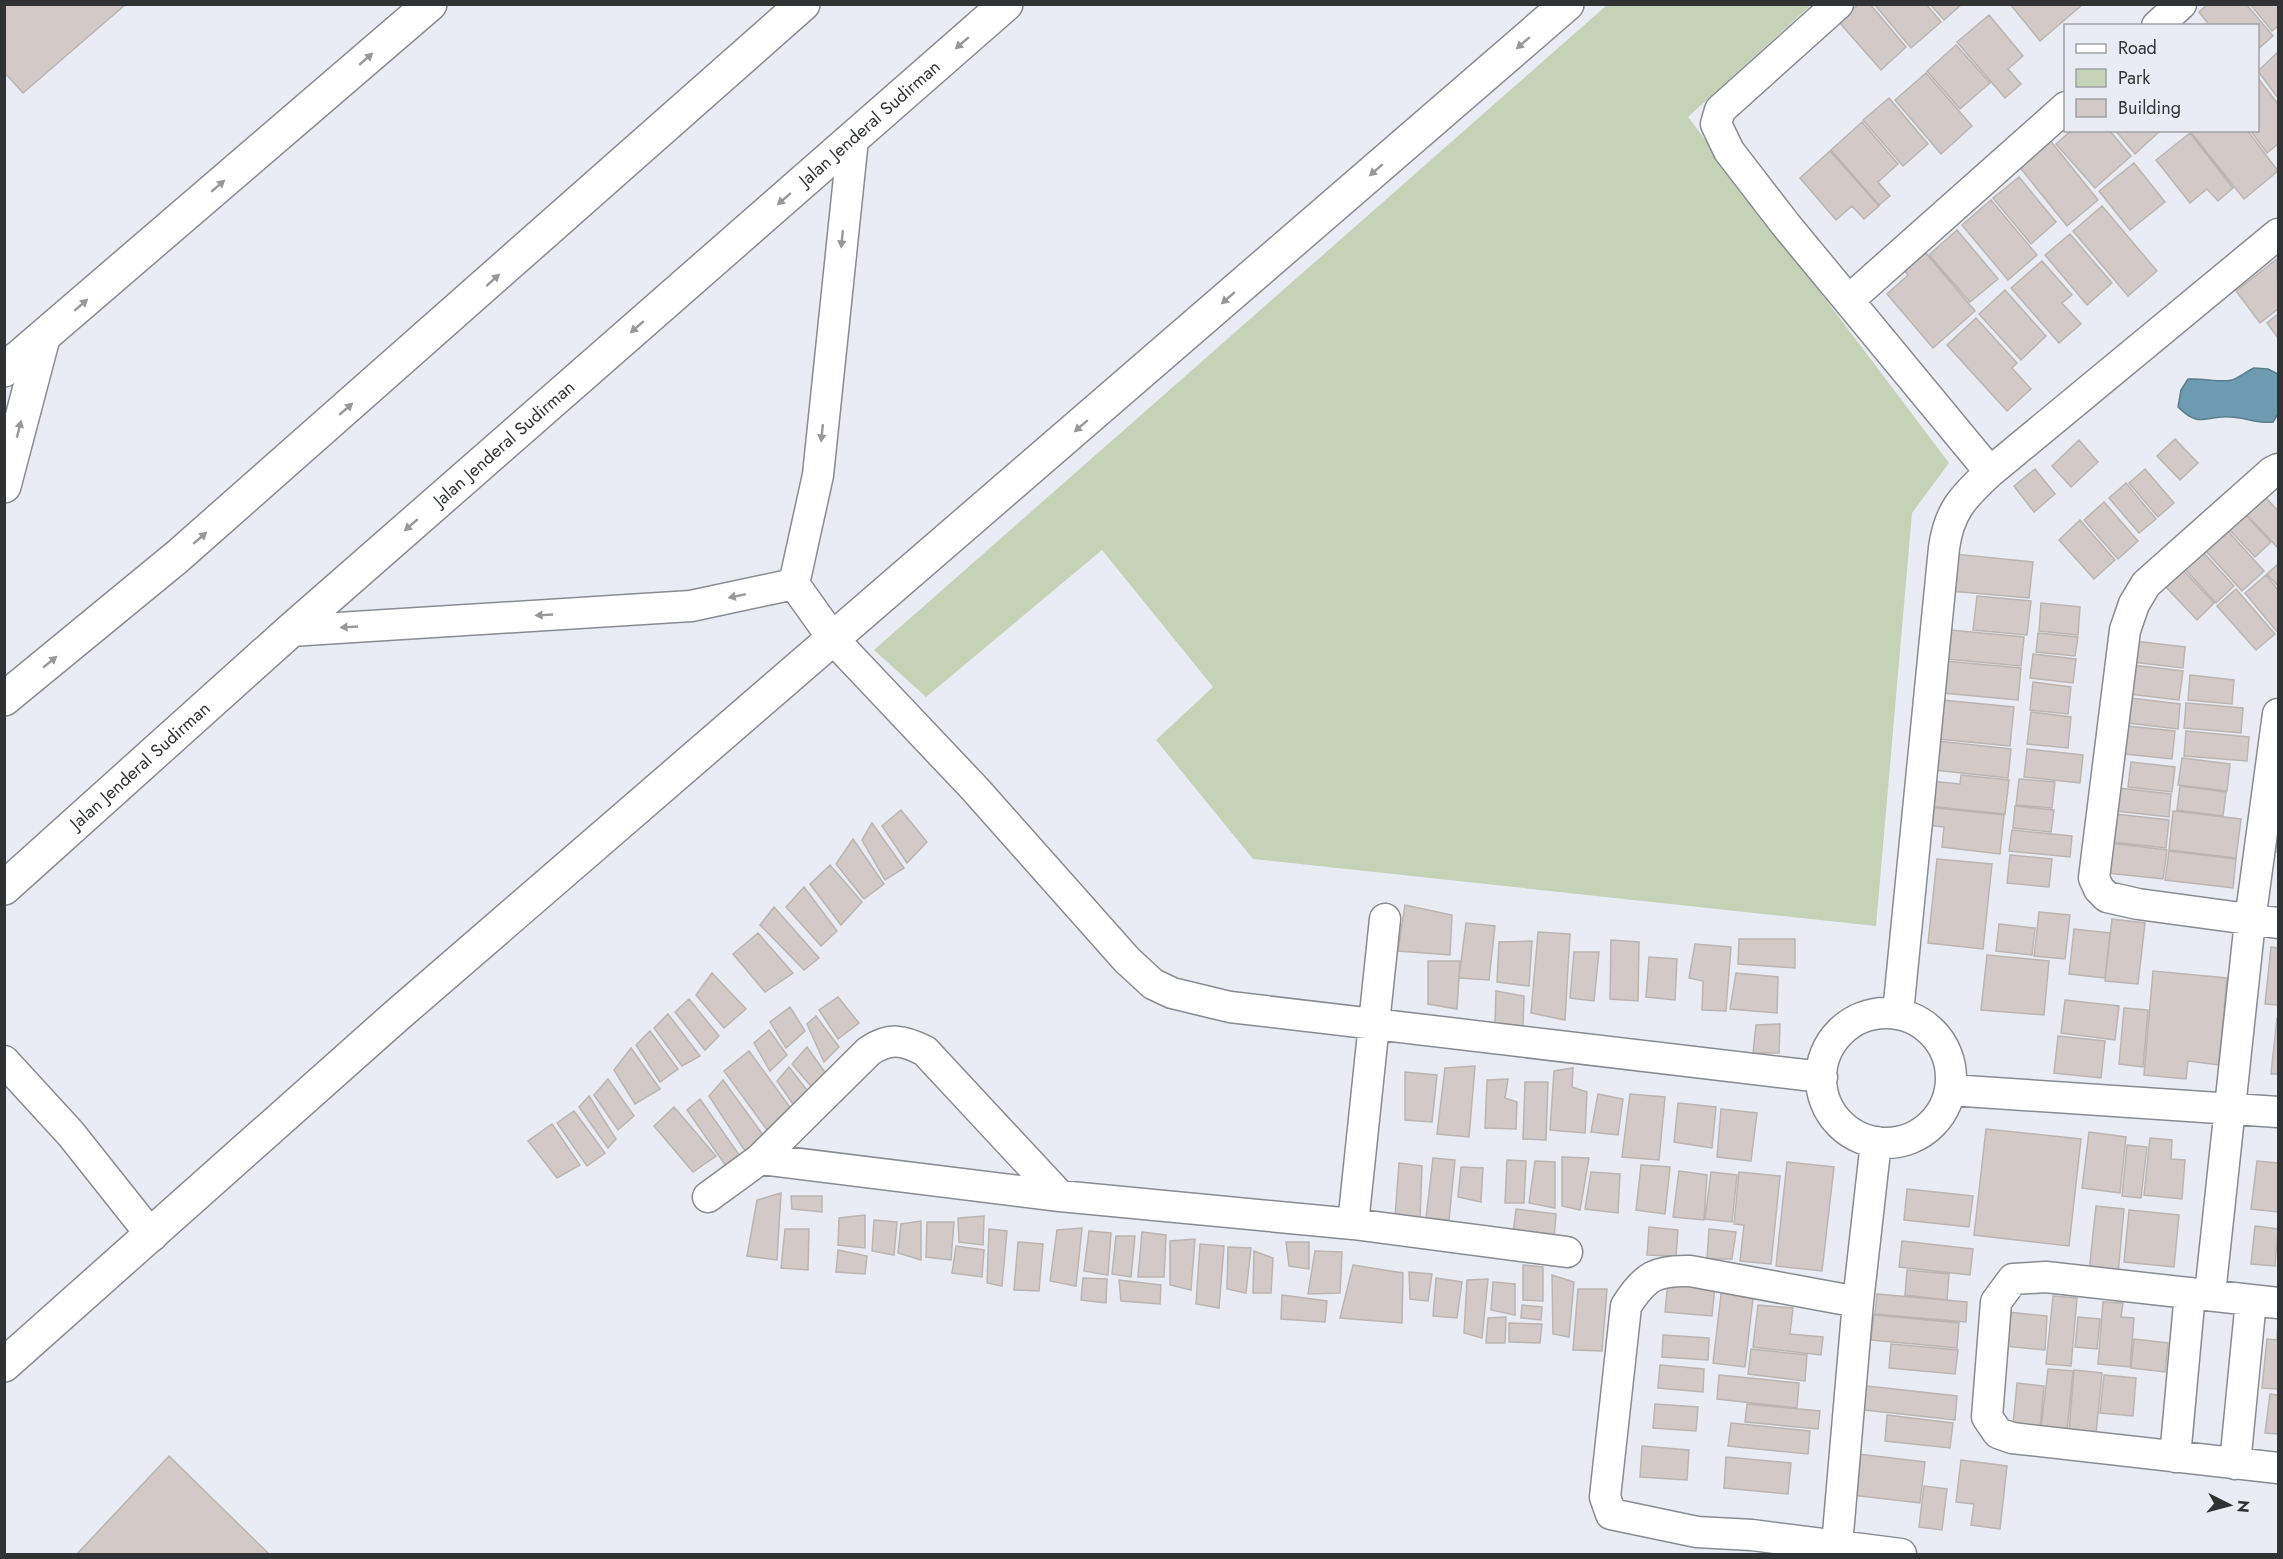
<svg xmlns="http://www.w3.org/2000/svg" width="2283" height="1559" viewBox="0 0 2283 1559" font-family="Jost,sans-serif">
<style>
.green{fill:#c4d2b6}
.water{fill:#6d9cb2;stroke:#5b7c8c;stroke-width:1.5}
.building{fill:#d3cac7;stroke:#bcb4b1;stroke-width:1.5}
.lines{fill:none;stroke-linecap:round;stroke-linejoin:round}
.minor-casing{stroke:#888b92;stroke-width:33}
.tertiary-casing{stroke:#888b92;stroke-width:36}
.trunk-casing{stroke:#888b92;stroke-width:36}
.minor{stroke:#fff;stroke-width:30}
.tertiary{stroke:#fff;stroke-width:33}
.trunk{stroke:#fff;stroke-width:33}
.oneway{fill:#98989a}
.labels{text-anchor:middle;stroke-width:6;stroke-linejoin:round;paint-order:stroke}
.street-label{font-size:18px;fill:#303234;stroke:#e9ecf4}
</style>
<rect width="100%" height="100%" fill="#e9ecf4"/>
<!-- green -->
<path class="green" d="M1607,5h204l-123,112 261,346 -37,50 -36,413 -623,-67 -97,-119 57,-53 -111,-137 -176,147 -52,-47z"/>
<!-- water -->
<path class="water" d="M2254,368l14,1 10,5v40l-5,8c-16,2 -28,-5 -43,-5 -25,-2 -30,12 -52,-10l3,-17 7,-11c13,-1 36,4 44,1 7,-2 15,-9 22,-12z"/>
<!-- building -->
<path class="building" d="M4,4h122l-103,89 -19,-21z
M1859,4h11l36,43 -25,23 -42,-48z
M1874,4h52l15,18 -30,26z
M1930,4h32l-18,16z
M2010,4h71l1,1 -42,36z
M2208,4h38l27,32 -15,13v-23h-48l-11,-14z
M2250,4h28v22l-6,5z
M1989,15l34,41 -15,13 13,15 -16,14 -48,-56z
M1956,45l34,38 -30,26 -33,-38z
M2278,52v46l-20,-27z
M1926,73l46,53 -31,28 -46,-54z
M2258,78l20,26v40l-11,9 -17,-23h8z
M1889,98l39,46 -25,22 -40,-46z
M1862,122l36,42 -20,18 12,14 -11,9 -48,-55z
M2072,130h37l22,26 -36,32 -39,-44z
M2115,130h46l-26,24z
M2189,130h58l31,41 -34,28z
M2190,133l43,55 -15,13 -11,-12 -17,14 -34,-43z
M2049,139l49,61 -31,26 -49,-61z
M1830,151l49,55 -15,13 -12,-13 -16,14 -36,-42z
M2134,163l31,39 -35,28 -31,-39z
M2019,177l37,45 -25,22 -38,-46z
M1991,200l46,55 -29,25 -46,-55z
M2102,206l55,65 -29,25 -55,-65z
M1957,230l41,49 -28,23 -41,-47z
M2070,234l42,49 -25,22 -42,-50z
M1919,245l56,66 -42,37 -46,-54 21,-19 -10,-12z
M2277,259l1,50 -18,14 -24,-32z
M2042,261l30,34 -10,8 19,21 -22,19 -48,-55z
M2005,290l41,46 -25,24 -42,-46z
M2278,314v24l-11,-15z
M1976,318l41,45 -5,5 19,21 -24,22 -60,-66z
M2175,439l23,24 -18,17 -23,-24z
M2079,440l19,22 -27,25 -19,-21z
M2035,469l20,25 -21,18 -20,-26z
M2145,469l29,34 -16,14 -29,-34z
M2126,483l30,36 -17,14 -30,-35z
M2261,492l17,19v37l-36,-38z
M2104,502l34,39 -20,18 -34,-39z
M2243,512l28,30 -16,15 -28,-30z
M2080,520l35,40 -21,19 -35,-39z
M2226,529l38,42 -22,20 -38,-42z
M2202,551l32,35 -18,17 -32,-35z
M1954,554l79,8 -4,36 -79,-7z
M2278,564v22l-11,-12z
M2181,568l33,35 -17,17 -33,-35z
M2266,575l12,15v43l-33,-40z
M2236,589l39,45 -19,16 -39,-44z
M1977,596l54,5 -4,34 -54,-5z
M2041,603l39,4 -2,28 -39,-4z
M1950,630l74,7 -3,29 -74,-7z
M2038,633l40,4 -3,19 -39,-4z
M2134,641l51,6 -2,21 -51,-6z
M2033,654l43,5 -3,24 -43,-5z
M1945,661l76,7 -3,32 -76,-7z
M2132,665l51,6 -4,29 -50,-6z
M2190,675l44,5 -2,24 -44,-4z
M2033,682l38,5 -3,27 -38,-4z
M2122,697l58,7 -2,25 -59,-7z
M1942,700l72,7 -4,39 -72,-7z
M2186,703l57,5 -2,25 -57,-5z
M2031,712l40,5 -3,31 -41,-4z
M2118,725l57,6 -3,28 -57,-6z
M2186,731l63,6 -2,24 -63,-5z
M1937,741l74,8 -3,29 -74,-8z
M2027,749l56,6 -3,28 -56,-6z
M2182,758l48,6 -3,27 -49,-6z
M2131,762l44,5 -3,25 -44,-5z
M1961,775l48,5 -4,34 -77,-8 3,-25 29,3z
M2019,779l36,3 -3,26 -36,-3z
M2180,786l46,6 -3,24 -46,-6z
M2109,787l62,7 -2,23 -62,-7z
M2015,806l39,4 -3,22 -38,-4z
M1927,807l77,8 -4,39 -58,-7 2,-20 -19,-2z
M901,810l26,32 -20,21 -25,-37z
M2173,811l68,8 -5,39 -67,-8z
M2106,813l63,7 -3,28 -62,-7z
M872,823l32,45 -19,12 -23,-40z
M2273,824l5,1v27h-7z
M2012,830l60,6 -2,21 -61,-6z
M853,839l31,45 -20,15 -28,-35z
M2101,842l66,8 -4,29 -65,-7z
M2169,851l67,8 -3,29 -68,-8z
M2010,855l42,4 -3,28 -42,-4z
M1937,859l55,5 -9,85 -55,-6z
M830,865l32,37 -21,23 -31,-41z
M804,887l33,44 -16,15 -35,-39z
M1405,905l47,10 -2,40 -52,-4z
M774,907l45,51 -15,12 -44,-45z
M2039,912l31,3 -5,44 -31,-3z
M2112,919l33,4 -7,61 -33,-3z
M1466,923l29,3 -6,54 -30,-2z
M1999,924l36,4 -3,27 -36,-4z
M2074,929l36,4 -5,45 -36,-4z
M1538,932l32,2 -5,86 -34,-7z
M758,933l35,40 -28,19 -32,-38z
M1739,939h56v29l-57,-4z
M1611,940l28,2 -1,59 -28,-2z
M1532,941l-3,45 -32,-4 2,-40z
M1695,944l36,3 -5,64 -24,-1 1,-29 -14,-3z
M2271,947l7,1v57l-13,-1z
M1574,952h25l-5,49 -24,-3z
M1987,955l62,6 -5,54 -63,-5z
M1649,957l28,2 -2,41 -29,-3z
M1428,961h32l-3,48 -29,-5z
M2153,971l74,7 -8,87 -31,-4 -2,18 -42,-4z
M712,973l34,36 -22,19 -28,-33z
M1736,973l42,4 -1,36 -47,-4z
M1496,991l28,5 -1,30 -28,-3z
M838,997l21,26 -21,16 -19,-29z
M689,999l30,37 -14,14 -30,-38z
M2065,1000l54,6 -4,34 -54,-7z
M790,1007l15,24 -19,17 -16,-26z
M2124,1008l24,2 -5,57 -24,-3z
M668,1014l32,42 -18,10 -28,-38z
M816,1016l23,31 -15,15 -17,-38z
M2277,1018h1v56h-7z
M1780,1024l-1,29h-26l3,-28z
M769,1030l18,25 -17,16 -16,-28z
M650,1031l28,38 -18,13 -24,-37z
M2058,1036l47,5 -4,37 -47,-5z
M807,1047l22,31 -14,13 -23,-27z
M631,1048l29,41 -25,15 -21,-34z
M749,1051l43,59 -22,24 -46,-63z
M1475,1066l-6,71 -32,-3 8,-66z
M789,1067l21,27 -15,13 -18,-26z
M1573,1068l-1,19 15,5 -2,41 -35,-3 4,-59z
M1405,1072l32,3 -5,47 -27,-2z
M608,1079l26,37 -16,14 -24,-35z
M1508,1079l-3,19 12,4 -1,27 -31,-1 2,-48z
M723,1080l43,59 -19,15 -38,-58z
M1525,1082h23l-2,58 -23,-1z
M1598,1094l25,5 -5,36 -27,-3z
M1630,1094l35,3 -6,63 -37,-3z
M589,1096l27,43 -8,9 -29,-41z
M700,1099l42,60 -14,10 -41,-59z
M1678,1103l38,4 -4,41 -38,-6z
M674,1107l42,49 -23,16 -39,-46z
M1721,1109l36,4 -6,48 -34,-4z
M574,1111l31,42 -18,13 -30,-43z
M552,1124l28,41 -23,13 -29,-37z
M1986,1129l95,10 -12,107 -95,-11z
M2089,1132l37,5 -6,56 -38,-5z
M2150,1138l22,2 -1,19 14,1 -3,39 -38,-4z
M2127,1145l20,2 -6,51 -19,-2z
M1562,1157l27,1 -9,52 -18,-4z
M1433,1158l22,2 -6,60 -23,-2z
M1507,1160l19,1 -2,42h-19z
M1535,1161l20,1v46l-26,-5z
M2257,1161l21,2v49l-27,-3z
M1787,1162l47,5 -12,104 -46,-5z
M1399,1163l23,3 -2,53 -25,-2z
M1641,1165l29,2 -5,47 -29,-4z
M1461,1167l22,1 -2,34 -23,-5z
M1679,1171l28,4 -3,45 -31,-3z
M1591,1172l29,2 -2,39 -33,-4z
M1711,1172l26,3 -5,47 -27,-3z
M1739,1172l41,4 -9,88 -31,-3 4,-36 -10,-1z
M1907,1189l66,7 -4,31 -65,-7z
M781,1193l-4,67 -30,-4 10,-56z
M791,1196h31v16l-30,-3z
M2096,1206l28,3 -6,66 -29,-3z
M1516,1209l40,5 -2,25 -41,-5z
M2129,1210l50,5 -5,52 -50,-5z
M865,1215v33l-27,-3 1,-27z
M984,1216l-1,29 -24,-3 -1,-24z
M874,1220l23,2 -3,33 -22,-4z
M921,1221v39l-23,-7 3,-29z
M927,1222h27l-3,38 -25,-3z
M2255,1226l23,3 -3,37 -24,-2z
M1649,1227l29,3 -2,26 -29,-1z
M1082,1228l-6,58 -26,-5 7,-51z
M785,1229h24l-1,41 -27,-2z
M989,1229l18,2 -5,55 -15,-3z
M1709,1229l27,3 -4,27h-25z
M1089,1231l22,2 -3,42 -24,-4z
M1142,1232l24,3 -2,42h-26z
M1116,1236h19l-4,41 -19,-3z
M1195,1239l-4,51 -21,-5v-44z
M1902,1241l71,8 -3,26 -71,-8z
M1018,1242l25,2 -4,47 -25,-1z
M1286,1242h23v27l-20,-3z
M1200,1244l24,2 -5,62 -23,-4z
M956,1246l28,4 -2,27 -30,-4z
M1228,1247l23,1 -5,45 -19,-4z
M838,1250l29,6 -2,18 -29,-2z
M1254,1251l19,7 -2,35h-18z
M1315,1251l27,1 -2,41 -32,1z
M1353,1265l50,8 -1,50 -62,-5z
M1523,1265l20,2v34l-20,-1z
M1907,1270l42,4 -2,26 -42,-5z
M1409,1272l23,2 -4,27 -18,-2z
M1552,1275l22,7 -5,55 -16,-3z
M1083,1278l24,1 -1,24 -25,-3z
M1436,1278l26,4 -5,36 -24,-2z
M1488,1279l-6,59 -18,-5 3,-53z
M1119,1280l42,5 -1,19 -39,-3z
M1493,1282l22,2v31l-24,-5z
M1668,1282l47,4 -3,30 -47,-4z
M1722,1286l32,4 -9,77 -32,-4z
M1578,1289h29l-5,62 -29,-1z
M1877,1294l90,8 -1,20 -91,-8z
M1282,1295l45,6 -2,21 -44,-3z
M2053,1296l24,2 -6,68 -25,-2z
M2103,1302l20,1 -2,14 13,1 -4,49 -32,-3z
M1522,1305l20,2 -1,13 -20,-2z
M1758,1305l35,3 -3,26 33,3 -2,18 -68,-8z
M2008,1312l39,4 -2,34 -40,-4z
M1874,1315l85,8 -2,25 -86,-8z
M1506,1317l-1,26h-19l2,-25z
M2078,1317l22,2 -3,30 -22,-2z
M2278,1322v67l-16,-1 5,-49 10,1z
M1509,1323l33,1 -2,19 -31,-1z
M1663,1335l46,3 -1,22 -46,-3z
M2134,1339l34,4 -3,29 -34,-4z
M1891,1344l67,6 -3,24 -66,-6z
M1751,1349l56,6 -2,26 -57,-7z
M1660,1365l44,4 -1,23 -45,-4z
M2048,1369l25,2 -6,60 -26,-2z
M2074,1370l28,3 -6,61 -27,-2z
M1719,1375l80,8 -2,25 -80,-9z
M2104,1375l32,3 -3,38 -33,-3z
M2017,1383l27,3 -4,42 -27,-3z
M1858,1385l99,11 -2,24 -99,-11z
M2270,1394l8,1v39l-13,-1z
M1655,1404l43,3 -2,24 -43,-3z
M1747,1404l73,7 -2,18 -73,-7z
M1887,1415l66,8 -3,25 -65,-7z
M1731,1423l79,8 -2,23 -80,-8z
M1642,1446l47,4 -2,30 -47,-3z
M1858,1454l67,8 -5,41 -68,-8z
M169,1456l100,98h-192z
M1726,1457l65,6 -3,31 -64,-6z
M1961,1460l46,6 -7,63 -29,-4 3,-21 -18,-2z
M1924,1486l23,3 -5,41 -23,-3z"/>
<g class="lines">
<defs>
<path id="minor" d="M1838,4l-118,106 -4,14 13,27 57,74 204,247
M2157,26l24,-22
M853,139l-35,336 -24,109 40,56 141,149 152,171 26,24 19,9 58,14 592,70
M1849,300l217,-193
M2278,469l-6,3 -126,112 -12,20 -9,26 -31,248 5,11 8,8 31,7 140,19
M290,631l401,-25 103,-22
M1898,1013l46,-465c5,-37 19,-51 46,-76l288,-238
M1821 1078a65 65 0 1 1 130 0a65 65 0 1 1-130 0Z
M4,1061l67,73 81,102
M1950,1090l328,22
M760,1159l300,37 293,28 214,28
M708,1197l52,-38 109,-108c21,-14 34,-11 56,0l135,145
M1353,1224l32,-305
M2210,1294l40,-373 28,-207
M1858,1302l-168,-31c-34,-1 -45,5 -64,35l-21,191 6,17 86,18 55,3 149,19
M2278,1303l-232,-26 -33,2 -17,23 -9,115 11,16 14,5 266,30
M2175,1457l15,-164
M2235,1464l16,-164
M1837,1545l21,-243 18,-160"/>
<path id="tertiary" d="M4,370l426,-366
M4,1365l391,-348 1172,-1013"/>
<g id="trunk">
<path d="M4,486l39,-148"/>
<path d="M4,699l173,-142 626,-553"/>
<path id="s1" d="M4,888l286,-257 716,-627"/>
</g>
</defs>
<!-- minor casing -->
<use href="#minor" class="minor-casing"/>
<!-- tertiary casing -->
<use href="#tertiary" class="tertiary-casing"/>
<!-- trunk casing -->
<use href="#trunk" class="trunk-casing"/>
<!-- minor -->
<use href="#minor" class="minor"/>
<!-- tertiary -->
<use href="#tertiary" class="tertiary"/>
<!-- trunk -->
<use href="#trunk" class="trunk"/>
</g>
<!-- one-way arrows -->
<defs><path id="oneway-solid" d="M-6-.8H1V-3.2L6.5 0L1 3.2V.8H-6Z" transform="scale(1.5)"/></defs>
<g class="oneway">
<use href="#oneway-solid" transform="translate(962 43) rotate(139)"/>
<use href="#oneway-solid" transform="translate(1523 43) rotate(139)"/>
<use href="#oneway-solid" transform="translate(366 59) rotate(-41)"/>
<use href="#oneway-solid" transform="translate(1376 170) rotate(139)"/>
<use href="#oneway-solid" transform="translate(218 186) rotate(-41)"/>
<use href="#oneway-solid" transform="translate(784 199) rotate(139)"/>
<use href="#oneway-solid" transform="translate(842 239) rotate(96)"/>
<use href="#oneway-solid" transform="translate(493 280) rotate(-42)"/>
<use href="#oneway-solid" transform="translate(1228 298) rotate(139)"/>
<use href="#oneway-solid" transform="translate(81 305) rotate(-41)"/>
<use href="#oneway-solid" transform="translate(637 327) rotate(139)"/>
<use href="#oneway-solid" transform="translate(346 409) rotate(-41)"/>
<use href="#oneway-solid" transform="translate(1081 426) rotate(139)"/>
<use href="#oneway-solid" transform="translate(19 429) rotate(-76)"/>
<use href="#oneway-solid" transform="translate(822 433) rotate(96)"/>
<use href="#oneway-solid" transform="translate(411 525) rotate(139)"/>
<use href="#oneway-solid" transform="translate(200 538) rotate(-41)"/>
<use href="#oneway-solid" transform="translate(737 596) rotate(168)"/>
<use href="#oneway-solid" transform="translate(544 615) rotate(177)"/>
<use href="#oneway-solid" transform="translate(349 627) rotate(177)"/>
<use href="#oneway-solid" transform="translate(50 662) rotate(-39)"/>
</g>
<g class="labels">
<!-- street labels -->
<g class="street-label">
<text dy="6" stroke="none"><textPath href="#s1" startOffset="1155">Jalan Jenderal Sudirman</textPath></text>
<text dy="6" stroke="none"><textPath href="#s1" startOffset="669">Jalan Jenderal Sudirman</textPath></text>
<text dy="6" stroke="none"><textPath href="#s1" startOffset="183">Jalan Jenderal Sudirman</textPath></text>
</g>
</g>
<!-- border -->
<rect width="2283" height="1559" fill="none" stroke="#303234" stroke-width="12"/>
<!-- legend -->
<rect x="2064" y="24" width="195" height="108" fill="#e9ecf4" stroke="#9fa2a7" stroke-width="1.5"/>
<rect x="2076" y="44" width="30" height="9" fill="#ffffff" stroke="#9fa2a7" stroke-width="1.5"/>
<text x="2118" y="54" font-size="18" fill="#303234">Road</text>
<rect x="2076" y="69" width="30" height="18" fill="#c4d2b6" stroke="#9fa2a7" stroke-width="1.5"/>
<text x="2118" y="84" font-size="18" fill="#303234">Park</text>
<rect x="2076" y="99" width="30" height="18" fill="#d3cac7" stroke="#9fa2a7" stroke-width="1.5"/>
<text x="2118" y="114" font-size="18" fill="#303234">Building</text>
<!-- north arrow -->
<g transform="translate(2229 1505) rotate(96)" stroke="#e9ecf4" stroke-width="4.5" paint-order="stroke">
<path d="M0-4.5L10 22L0 15L-10 22Z" fill="#303234"/>
<text y="-9" font-size="16" font-weight="bold" text-anchor="middle" fill="#303234">N</text>
</g>
</svg>
